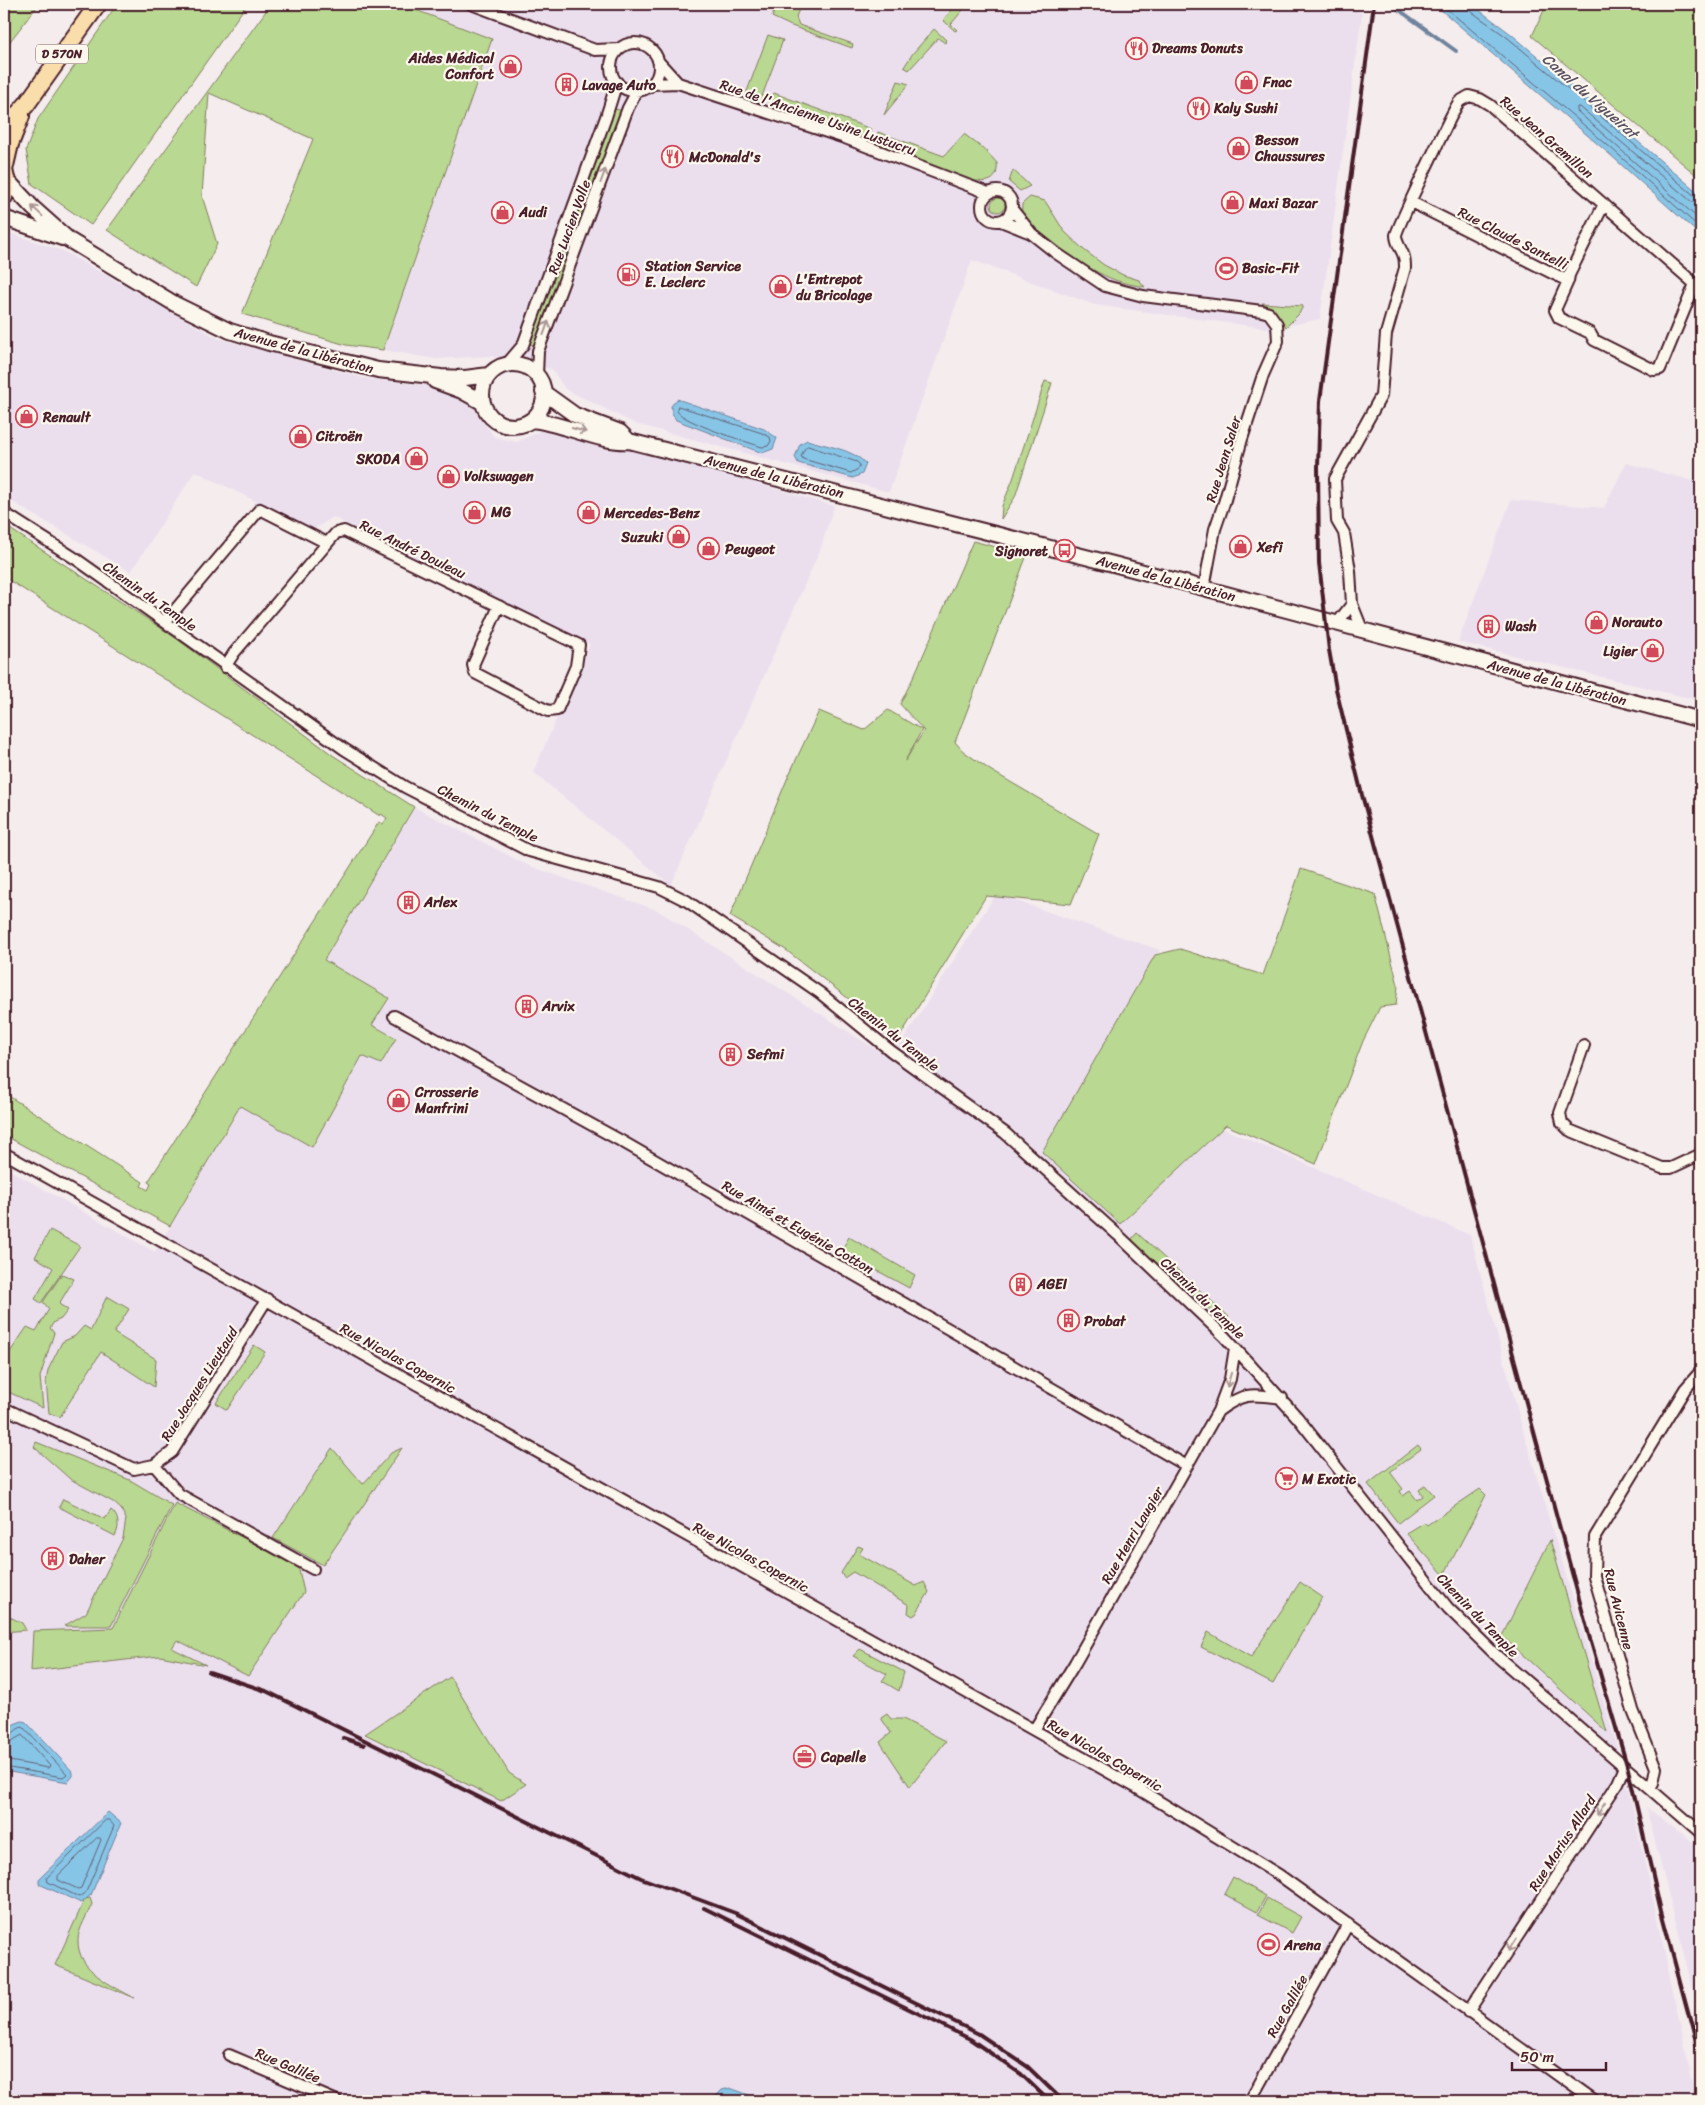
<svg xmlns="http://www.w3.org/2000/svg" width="1705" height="2105" viewBox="0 0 1705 2105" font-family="Sriracha,sans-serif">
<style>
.built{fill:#ebdfee}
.green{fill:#b9d891;stroke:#827c5e}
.water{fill:#87c5e7;stroke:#6f839c}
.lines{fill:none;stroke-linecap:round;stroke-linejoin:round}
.shore{stroke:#626176;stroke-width:1}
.stream{stroke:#6f839c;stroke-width:4}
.street-casing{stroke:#4a1f2b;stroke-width:14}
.secondary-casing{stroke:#4a1f2b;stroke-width:18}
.primary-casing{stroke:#4a1f2b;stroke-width:20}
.street{stroke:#fbf7ec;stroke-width:10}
.secondary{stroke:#fbf7ec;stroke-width:14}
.primary{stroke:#f9deab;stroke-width:16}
.rail{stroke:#4a1f2b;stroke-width:4}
.oneway{stroke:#ab9695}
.labels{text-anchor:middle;stroke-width:4.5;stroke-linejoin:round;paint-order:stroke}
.shield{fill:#fbf7ec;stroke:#7f6065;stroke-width:1}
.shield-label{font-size:12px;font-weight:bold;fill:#4a1f2b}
.poi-label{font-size:14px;font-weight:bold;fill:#4a1f2b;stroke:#fbf7ec;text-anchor:start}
.street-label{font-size:14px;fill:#4a1f2b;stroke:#fbf7ec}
.water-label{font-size:15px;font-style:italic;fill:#5c5163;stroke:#fbf7ec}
</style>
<rect width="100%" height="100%" fill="#f4eced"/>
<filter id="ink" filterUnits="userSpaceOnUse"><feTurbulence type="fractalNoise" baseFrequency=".02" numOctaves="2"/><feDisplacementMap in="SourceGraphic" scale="10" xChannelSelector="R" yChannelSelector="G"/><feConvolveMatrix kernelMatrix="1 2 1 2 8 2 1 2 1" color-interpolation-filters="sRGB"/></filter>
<g filter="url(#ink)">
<!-- built -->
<path class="built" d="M400,4h950l12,10 -42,305 -47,10 -178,-24 -123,-45 -83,232 -253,-68 -71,-35 -13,-20 -62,-13 -54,3 -53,-9 109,-311z
M4,231l59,20 154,87 147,40 68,8 39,17 23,34 23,5 23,-11 91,18 46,11 157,46 -14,44 -149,335 -138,-113 57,-128 -257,-127 -20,13 -118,-59 -64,101 -127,-75z
M1626,463l75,20v218l-243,-59 53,-142 93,8z
M414,807l115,59 128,44 234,149 105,-165 164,56 -114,205 78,66 98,-93 248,107 54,199 102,343 71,324h-1693v-934l151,85z
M1646,1807l55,41v172z"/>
<!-- green -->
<path class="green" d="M4,4h35l-35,45z
M117,4h130l-156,221 -59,-41 -6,-34 12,-31z
M271,4h129l92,35 -109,311 -37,-5 -104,-31 71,-175 -104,-46 -7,103 15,48 -21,43 -89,-57z
M777,4h24l-5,13 3,8 54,19 -1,4 -63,-23 -17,-8z
M957,4h11l-17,20 6,6 -2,1 -12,-11z
M1539,4h162v175l-169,-143 13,-28z
M934,29l12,11 -1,3 -7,-5 -29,32 -5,-3 9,-14z
M768,35l15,5 -22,59 -15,-5z
M898,81l11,3 -25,31z
M774,93l97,36 -4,11 -97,-36z
M615,109l8,2 -86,235 -8,-2z
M878,132l66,24 20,-22 22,17 11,12c2,22 -14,20 -30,16l-93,-35z
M1013,170l17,16 -10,5 -11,-9z
M1030,197l15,4 19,30 20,19 20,15 19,10 16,5 6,7c-10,-2 -20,-3 -30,-7 -25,-9 -78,-42 -92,-65 -2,-3 -1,-7 -1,-11z
M991 205a7 7 0 1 1 14 0a7 7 0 1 1-14 0Z
M1262,303l41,3 -4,8 -13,13 -11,-17z
M1045,381l7,2 -37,114 -14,22 1,-13 11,-27z
M4,525l172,113 158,118 80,51 -90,153 65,38 -17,27 24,13 -15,26 -19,-8 -50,91 -72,-41 -70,120 -166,-91v-42l139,89 -2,4 7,4 3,-6 -3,-2 231,-360 4,2 4,-6 -6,-4 -1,2 -376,-239z
M973,541l54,14 -72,187 8,9 27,19 109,64 -28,70 -85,-8 -87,142 -113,-88 -56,-34 58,-139 31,-66 45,19 24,-20 34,20 -17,31 19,-30 -24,-27 14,-28z
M1301,869l74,25 23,91 -2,20 -16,2 -17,34 -47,123 -90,-39 -106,99 -78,-72 113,-197 25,-6 83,26z
M50,1230l30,16 -39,57 -6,-4 18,-31 -18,-11z
M1137,1233l92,84 -6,4 -92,-81z
M849,1237l66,38 -6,13 -68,-37z
M62,1274l12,5 -15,25 9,6 -7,9 -7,3 -4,6 4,5 -14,44 3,31 -39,-18v-29l23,-34 9,4 13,-22 -6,-7z
M107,1296l22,13 -15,24 42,26 -2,28 -53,-35 -41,65 -11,-4 -3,-31 2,-12 14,-28 13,-6 9,-10 7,4z
M254,1345l11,7 -38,58 -11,-7z
M36,1442l94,38 42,25 -61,121h-47l22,-13 37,-75 3,-19 -5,-10 -8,-7 -43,-23 -36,-32z
M1418,1445l3,4 -31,23 13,17 -3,2 3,5 7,-5 7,9 6,-4 -4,-6 6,-5 9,10 -36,28 -30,-39z
M332,1448l31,36 28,-31 11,-5 -79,117 -50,-27z
M1480,1489l6,6 -42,80 -38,-42 18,-11 3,3z
M63,1499l42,20 6,-9c8,6 9,17 4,26l-56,-29z
M175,1503l123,63 6,26 -56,84 -71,-36 -5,8 34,17 -46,-9 -129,15 2,-40 80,-3z
M1550,1540l57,192 -105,-96z
M858,1546l5,2 -4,6 57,32 8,-4 5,10 -13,22 -3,2 -5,-3 1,-8 -56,-33 -9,6 -3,-5z
M1300,1582l22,15 -49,87 -72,-37 7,-15 43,25z
M4,1614l18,9 4,7 -22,2z
M860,1649l44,23 -5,19 -17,-10 5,-7 -34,-18z
M450,1677l59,96 17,11 -25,17 -136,-67z
M887,1714l4,5h12l43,22 -36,46 -30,-45 11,-9 -10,-15z
M1233,1877l33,19 -9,16 -33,-18z
M90,1898l2,6c-4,10 -14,25 -14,36 -1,31 34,45 56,58l-79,-33 30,-66z
M1267,1898l34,19 -9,16 -34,-18z"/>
<!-- water -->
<path class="water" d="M1434,4h37l40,30 190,161v41l-94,-84z
M677,399l87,30 13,9 -4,11 -11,4 -86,-33 -4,-7 -1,-7z
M807,440c19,6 46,9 59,24l-4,10 -9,4 -55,-15 -3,-6 5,-13z
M22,1721l4,1 47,50v4l-5,6 -64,-11v-37l10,-10z
M108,1812l13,11 -30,72 -10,8 -42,-19v-5z
M730,2088l22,8 5,5h-46l11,-11z"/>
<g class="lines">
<!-- shore -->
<path class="shore" d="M1441,4l170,144 90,81
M1468,4l4,8 36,26 188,159 5,1
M1701,204l-9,-2 -112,-95h-3v4l124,110
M678,406l84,27 8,4 1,4 -3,5 -6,1c-15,-5 -80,-25 -85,-36z
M808,446l49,16 3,3 -2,4 -7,4 -48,-14 -2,-3 4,-8z
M4,1737c8,0 11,-9 19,-10l44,47 -4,3 -59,-10
M4,1743l6,-1 12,-7 28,31 -2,2 -44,-8
M106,1820h3l5,6 -28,66 -7,5 -31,-15 -1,-4z
M97,1838h3l1,2 -20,48 -3,1 -20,-9v-4z"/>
<!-- stream -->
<path class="stream" d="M1391,4l65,47"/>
<defs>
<path id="street" d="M471,4l124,46 24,-1
M611 67a24 24 0 1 1 48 0a24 24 0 1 1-48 0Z
M658,61l20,22
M651,84l27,-1 167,55 143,55
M982 206a15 15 0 1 1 30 0a15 15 0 1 1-30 0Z
M1012,209l20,25 24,19 49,33 38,10 119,15 7,2 8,11 1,17 -15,34 -21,64 -18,64 -9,26 -11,59
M1001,221l30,12
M1568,281l1,-6 35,-71
M506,365l17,-20 83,-228 11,-35
M537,375l1,-24 90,-243 9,-17
M4,513l72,46 268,190 61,38 124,64 130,36 28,14 133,92 71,58 114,82 113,102 107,102 73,81 150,190 50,49 203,176
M1352,604l10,25
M165,622l95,-113 67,34
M1338,622l14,-18 -2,-33 -6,-38 -7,-12 -2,-42 46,-83 5,-62 19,-66c0,-3 0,-8 -1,-11 -2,-8 -8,-13 -8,-22 1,-7 57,-125 63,-133 2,-2 7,-4 10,-6l11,3 10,6 205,179 -35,85 -6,1 -60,-30 -4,-7 -31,-15 -4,-8 13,-29 -157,-79
M225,667l9,-14 102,-120 8,-2 235,114 -3,21 -19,44 -9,1 -73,-38 -2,-8 26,-59
M394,1016l229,126 564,324
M1584,1045l-24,68 2,10 7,7 93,38h9l30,-14
M4,1153l1133,635 142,87 315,226
M4,1408l130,61 20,-4 18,-13 95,-153
M1218,1411l12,-32 5,-31
M154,1465l25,29 134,75
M1034,1730l41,-67 143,-252c26,-19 32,-17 64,-13
M1650,1788l3,-5 3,-15 -23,-58 -39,-134 1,-39 90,-148 16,-18
M1468,2012l150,-229 7,-16
M229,2055l108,46
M1250,2101l98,-177"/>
<path id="secondary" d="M6,179l27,29 36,32 106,64 55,27 39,12 109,27 63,7 24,1 24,-3
M4,218l58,20
M482 395a31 31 0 1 1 62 0a31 31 0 1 1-62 0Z
M435,381l27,10 20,11
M543,392l32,23 45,17 9,9
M532,420c30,3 71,24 97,21l488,124 584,155"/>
<path id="primary" d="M4,129l22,-24 72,-101
M4,170l6,-26 11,-28
M4,170l2,9 -2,18"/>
</defs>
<!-- street casing -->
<use href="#street" class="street-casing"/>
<!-- secondary casing -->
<use href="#secondary" class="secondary-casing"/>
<!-- primary casing -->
<use href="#primary" class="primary-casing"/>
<!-- street -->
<use href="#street" class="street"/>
<!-- secondary -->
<use href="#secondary" class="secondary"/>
<!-- primary -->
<use href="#primary" class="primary"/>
<!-- rail -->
<path class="rail" d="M1374,4l-54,397 -2,66 1,96 10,87 7,39 26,106 226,837 40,137 33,142 40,150
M209,1672l57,19 375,187 94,35 244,121 49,33 35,34
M343,1738l21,7
M704,1908l266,131 51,35 28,27"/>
</g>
<!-- one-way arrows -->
<defs><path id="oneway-shaft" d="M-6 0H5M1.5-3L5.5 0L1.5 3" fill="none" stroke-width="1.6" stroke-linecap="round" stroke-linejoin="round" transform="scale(1.25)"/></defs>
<g class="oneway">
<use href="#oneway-shaft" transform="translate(603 176) rotate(-70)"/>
<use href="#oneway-shaft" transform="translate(37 211) rotate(-137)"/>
<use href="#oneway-shaft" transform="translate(546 328) rotate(-70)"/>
<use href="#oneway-shaft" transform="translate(579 430) rotate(16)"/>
<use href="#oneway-shaft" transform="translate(1229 1380) rotate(106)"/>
<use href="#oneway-shaft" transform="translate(1601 1809) rotate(123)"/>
<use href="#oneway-shaft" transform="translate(1512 1945) rotate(123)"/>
</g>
</g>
<!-- icons -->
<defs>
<symbol id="restaurant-ring" viewBox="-11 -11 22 22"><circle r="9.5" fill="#fbf7ec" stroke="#d1495b" stroke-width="1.5"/><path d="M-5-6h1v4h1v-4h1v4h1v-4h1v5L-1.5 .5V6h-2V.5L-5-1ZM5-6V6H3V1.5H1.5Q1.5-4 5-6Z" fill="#d1495b"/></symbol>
<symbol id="shop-ring" viewBox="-11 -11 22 22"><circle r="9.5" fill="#fbf7ec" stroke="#d1495b" stroke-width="1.5"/><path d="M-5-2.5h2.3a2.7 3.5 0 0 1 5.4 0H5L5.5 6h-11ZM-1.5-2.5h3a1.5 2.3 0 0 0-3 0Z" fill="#d1495b"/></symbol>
<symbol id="building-ring" viewBox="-11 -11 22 22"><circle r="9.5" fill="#fbf7ec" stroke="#d1495b" stroke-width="1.5"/><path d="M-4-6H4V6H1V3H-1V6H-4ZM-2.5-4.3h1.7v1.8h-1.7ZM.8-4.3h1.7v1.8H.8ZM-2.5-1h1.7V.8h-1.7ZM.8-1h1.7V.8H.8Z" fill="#d1495b"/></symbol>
<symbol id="stadium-ring" viewBox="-11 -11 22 22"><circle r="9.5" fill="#fbf7ec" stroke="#d1495b" stroke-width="1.5"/><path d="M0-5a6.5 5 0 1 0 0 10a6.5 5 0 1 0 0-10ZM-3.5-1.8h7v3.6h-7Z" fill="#d1495b"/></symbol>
<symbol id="fuel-ring" viewBox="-11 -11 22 22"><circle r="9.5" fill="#fbf7ec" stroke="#d1495b" stroke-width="1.5"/><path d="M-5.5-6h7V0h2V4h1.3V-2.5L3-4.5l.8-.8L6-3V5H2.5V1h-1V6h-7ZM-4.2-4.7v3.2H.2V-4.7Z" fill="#d1495b"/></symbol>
<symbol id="bus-ring" viewBox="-11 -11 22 22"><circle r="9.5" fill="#fbf7ec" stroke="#d1495b" stroke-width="1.5"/><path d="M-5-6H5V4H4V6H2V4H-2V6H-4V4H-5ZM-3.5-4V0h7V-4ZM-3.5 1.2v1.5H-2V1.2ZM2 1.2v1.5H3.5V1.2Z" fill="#d1495b"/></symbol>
<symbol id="supermarket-ring" viewBox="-11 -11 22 22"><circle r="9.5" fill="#fbf7ec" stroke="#d1495b" stroke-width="1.5"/><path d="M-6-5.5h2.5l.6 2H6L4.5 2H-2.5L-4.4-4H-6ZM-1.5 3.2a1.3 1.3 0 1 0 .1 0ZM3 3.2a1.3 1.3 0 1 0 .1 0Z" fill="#d1495b"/></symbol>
<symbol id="office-ring" viewBox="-11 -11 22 22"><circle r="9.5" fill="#fbf7ec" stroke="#d1495b" stroke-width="1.5"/><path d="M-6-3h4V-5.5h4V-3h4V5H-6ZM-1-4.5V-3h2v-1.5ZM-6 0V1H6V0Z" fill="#d1495b"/></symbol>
</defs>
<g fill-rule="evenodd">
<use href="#restaurant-ring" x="1124" y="36" width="25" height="25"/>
<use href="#shop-ring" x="498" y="54" width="25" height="25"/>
<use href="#shop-ring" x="1234" y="70" width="25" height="25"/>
<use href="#building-ring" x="554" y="72" width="25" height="25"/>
<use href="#restaurant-ring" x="1186" y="96" width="25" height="25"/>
<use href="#shop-ring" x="1226" y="136" width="25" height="25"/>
<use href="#restaurant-ring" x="660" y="144" width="25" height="25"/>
<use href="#shop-ring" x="1220" y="190" width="25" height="25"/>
<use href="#shop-ring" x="490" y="200" width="25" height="25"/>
<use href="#stadium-ring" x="1214" y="256" width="25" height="25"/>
<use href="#fuel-ring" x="616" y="262" width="25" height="25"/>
<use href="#shop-ring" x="768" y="274" width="25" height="25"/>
<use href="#shop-ring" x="14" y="404" width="25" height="25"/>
<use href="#shop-ring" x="288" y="424" width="25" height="25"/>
<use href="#shop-ring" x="404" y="446" width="25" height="25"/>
<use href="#shop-ring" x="436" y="464" width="25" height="25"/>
<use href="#shop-ring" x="462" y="500" width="25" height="25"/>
<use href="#shop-ring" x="576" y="500" width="25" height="25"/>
<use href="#shop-ring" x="666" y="524" width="25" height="25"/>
<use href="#shop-ring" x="1228" y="534" width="25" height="25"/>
<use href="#shop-ring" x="696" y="536" width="25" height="25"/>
<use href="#bus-ring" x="1052" y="538" width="25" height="25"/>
<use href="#shop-ring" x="1584" y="610" width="25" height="25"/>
<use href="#building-ring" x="1476" y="614" width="25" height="25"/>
<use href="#shop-ring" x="1640" y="638" width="25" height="25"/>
<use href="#building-ring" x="396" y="890" width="25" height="25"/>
<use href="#building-ring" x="514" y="994" width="25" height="25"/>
<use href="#building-ring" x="718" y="1042" width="25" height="25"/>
<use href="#shop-ring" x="386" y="1088" width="25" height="25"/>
<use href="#building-ring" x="1008" y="1272" width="25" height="25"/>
<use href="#building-ring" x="1056" y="1308" width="25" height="25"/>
<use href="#supermarket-ring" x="1274" y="1466" width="25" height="25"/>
<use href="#building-ring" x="40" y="1546" width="25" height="25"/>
<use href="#office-ring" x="792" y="1744" width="25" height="25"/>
<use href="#stadium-ring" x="1256" y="1932" width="25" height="25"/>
</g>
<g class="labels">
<!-- shield labels -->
<rect class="shield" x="36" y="44.5" width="52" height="19" rx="4"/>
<g class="shield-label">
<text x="62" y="58">D 570N</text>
</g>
<!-- poi labels -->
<g class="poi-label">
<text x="1152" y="53">Dreams Donuts</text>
<text x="494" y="63" text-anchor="end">Aides Médical<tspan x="494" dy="16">Confort</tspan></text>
<text x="1263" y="87">Fnac</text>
<text x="582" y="90">Lavage Auto</text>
<text x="1214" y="113">Kaly Sushi</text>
<text x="1255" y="145">Besson<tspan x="1255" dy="16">Chaussures</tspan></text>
<text x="689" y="162">McDonald's</text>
<text x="1249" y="208">Maxi Bazar</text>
<text x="519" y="217">Audi</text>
<text x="645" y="271">Station Service<tspan x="645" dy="16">E. Leclerc</tspan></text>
<text x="1242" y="273">Basic-Fit</text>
<text x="796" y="284">L'Entrepot<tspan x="796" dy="16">du Bricolage</tspan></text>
<text x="43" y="422">Renault</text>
<text x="316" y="441">Citroën</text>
<text x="400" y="464" text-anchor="end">SKODA</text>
<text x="464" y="481">Volkswagen</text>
<text x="491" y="517">MG</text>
<text x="604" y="518">Mercedes-Benz</text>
<text x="663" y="542" text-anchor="end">Suzuki</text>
<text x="1257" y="552">Xefi</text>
<text x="725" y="554">Peugeot</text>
<text x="1048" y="556" text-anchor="end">Signoret</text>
<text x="1612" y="627">Norauto</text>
<text x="1505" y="631">Wash</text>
<text x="1637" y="656" text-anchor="end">Ligier</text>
<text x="424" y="907">Arlex</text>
<text x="542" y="1011">Arvix</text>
<text x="747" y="1059">Sefmi</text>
<text x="415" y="1097">Crrosserie<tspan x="415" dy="16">Manfrini</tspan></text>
<text x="1037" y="1289">AGEI</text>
<text x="1084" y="1326">Probat</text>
<text x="1302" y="1484">M Exotic</text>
<text x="69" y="1564">Daher</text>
<text x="821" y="1762">Capelle</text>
<text x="1284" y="1950">Arena</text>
</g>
<!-- street labels -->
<g class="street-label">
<text transform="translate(818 117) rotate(19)" y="5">Rue de l'Ancienne Usine Lustucru</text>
<text transform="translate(1547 137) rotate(41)" y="5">Rue Jean Gremillon</text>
<text transform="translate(569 227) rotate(-70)" y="5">Rue Lucien Volle</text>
<text transform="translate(1513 238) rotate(27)" y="5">Rue Claude Santelli</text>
<text transform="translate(304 350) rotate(15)" y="5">Avenue de la Libération</text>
<text transform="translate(1223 459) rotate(-73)" y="5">Rue Jean Saler</text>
<text transform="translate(774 476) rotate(14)" y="5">Avenue de la Libération</text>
<text transform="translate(413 549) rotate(26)" y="5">Rue André Douleau</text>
<text transform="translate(1166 578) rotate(15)" y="5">Avenue de la Libération</text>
<text transform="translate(150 596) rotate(35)" y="5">Chemin du Temple</text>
<text transform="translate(1557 682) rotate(15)" y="5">Avenue de la Libération</text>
<text transform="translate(488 813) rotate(27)" y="5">Chemin du Temple</text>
<text transform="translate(894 1034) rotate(38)" y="5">Chemin du Temple</text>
<text transform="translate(798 1227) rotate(30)" y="5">Rue Aimé et Eugénie Cotton</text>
<text transform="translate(1203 1298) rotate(44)" y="5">Chemin du Temple</text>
<text transform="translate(398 1358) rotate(29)" y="5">Rue Nicolas Copernic</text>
<text transform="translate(199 1384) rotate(-58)" y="5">Rue Jacques Lieutaud</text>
<text transform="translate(1132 1535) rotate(-60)" y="5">Rue Henri Laugier</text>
<text transform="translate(751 1557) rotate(29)" y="5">Rue Nicolas Copernic</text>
<text transform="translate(1619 1609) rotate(76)" y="5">Rue Avicenne</text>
<text transform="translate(1478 1615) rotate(46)" y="5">Chemin du Temple</text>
<text transform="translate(1105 1755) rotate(30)" y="5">Rue Nicolas Copernic</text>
<text transform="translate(1562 1843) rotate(-57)" y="5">Rue Marius Allard</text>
<text transform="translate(1287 2006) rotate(-61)" y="5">Rue Galilée</text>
<text transform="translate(288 2065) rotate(23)" y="5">Rue Galilée</text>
</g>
<!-- water labels -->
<g class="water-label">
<text transform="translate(1590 96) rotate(41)" y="5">Canal du Vigueirat</text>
</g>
</g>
<!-- margin -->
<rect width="1705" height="2105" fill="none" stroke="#fbf7ec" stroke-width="20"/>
<rect x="10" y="10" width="1685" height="2085" fill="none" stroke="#4a1f2b" stroke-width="2" filter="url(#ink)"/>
<!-- scale -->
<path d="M1512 2062v8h94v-8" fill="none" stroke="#4a1f2b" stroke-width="2.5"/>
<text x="1520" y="2062" font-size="15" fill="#4a1f2b" stroke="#fbf7ec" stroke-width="4" paint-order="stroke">50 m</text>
</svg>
